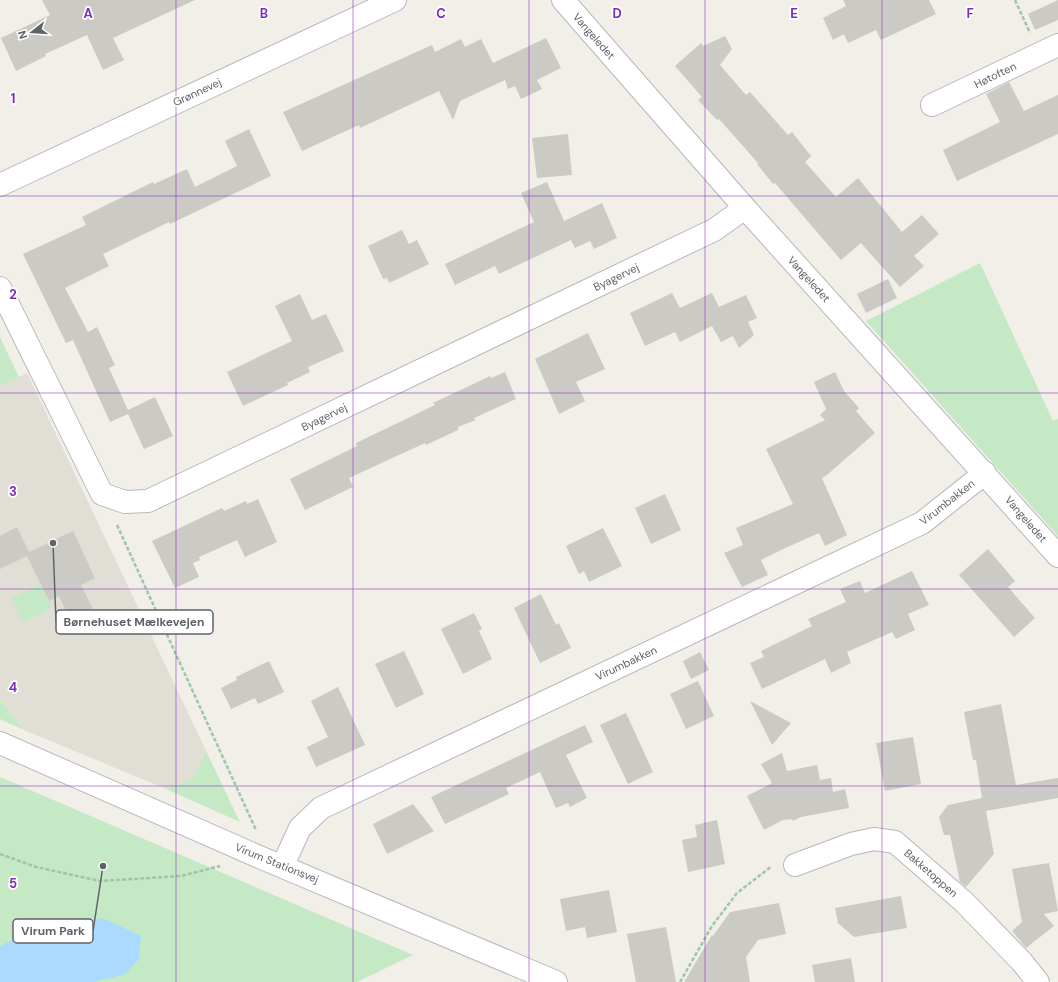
<svg xmlns="http://www.w3.org/2000/svg" width="1058" height="982" viewBox="0 0 1058 982" font-family="'DM Sans',sans-serif">
<style>
.education{fill:#e1ded6}
.green{fill:#c5e8c5}
.water{fill:#aadaff}
.building{fill:#cccac5}
.lines{fill:none;stroke-linecap:round;stroke-linejoin:round}
.street-casing{stroke:#b5b8bc;stroke-width:24}
.secondary-casing{stroke:#b6babf;stroke-width:24}
.path{stroke:#9cc7a9;stroke-width:2.5;stroke-dasharray:4 2;stroke-linecap:butt}
.street{stroke:#fff;stroke-width:22}
.secondary{stroke:#fff;stroke-width:22}
.grid{fill:none;stroke:#7b2cbf;stroke-width:1;stroke-opacity:0.55}
.labels{text-anchor:middle;stroke-width:3.5;stroke-linejoin:round;paint-order:stroke}
.street-label{font-size:11px;fill:#5f6368;stroke:#fff}
.grid-label{font-size:13px;text-anchor:middle;font-weight:bold;fill:#7b2cbf;stroke:#fff;stroke-width:3.5;stroke-linejoin:round;paint-order:stroke}
.leader{fill:none;stroke:#5f6368;stroke-width:1.5}
.callout-dot{fill:#5f6368;stroke:#fff;stroke-width:1.5}
.callout{fill:#fff;stroke:#5f6368;stroke-width:1.5}
.callout-label{font-size:12px;text-anchor:middle;font-weight:bold;fill:#5f6368}
</style>
<rect width="100%" height="100%" fill="#f1efe8"/>
<!-- education -->
<path class="education" d="M27,373l179,378 -13,27 -27,11 -142,-59 -24,-31v-313z"/>
<!-- green -->
<path class="green" d="M980,263l73,158 5,-2v117l-192,-215z
M0,337l19,40 -19,9z
M40,584l12,24 -29,15 -12,-24z
M0,699l24,31 -24,-11z
M206,751l34,71 -74,-33 27,-11z
M0,777l413,178 -56,27h-357z"/>
<!-- water -->
<path class="water" d="M105,919l36,17 -2,23 -14,15 -31,8h-94v-35c29,-20 70,-25 105,-28z"/>
<!-- building -->
<path class="building" d="M42,0h153l-82,38 11,22 -21,10 -16,-35 -42,19 1,2 -30,15 -15,-33 49,-23z
M843,0h86l7,14 -55,26 -5,-10 -28,13 -4,-9 -11,6 -10,-22 23,-12z
M1058,0v20l-23,10 -7,-16z
M725,36l7,13 -12,16 26,30 4,-3 38,43 4,-3 19,24 -6,6 31,35 22,-19 44,54 20,-17 17,19 -25,22 10,10 -24,21 -39,-44 -20,17 -66,-77 -2,1 -16,-20 1,-1 -39,-44 -2,1 -19,-20 4,-3 -27,-31 26,-23 2,3z
M546,38l15,30 -24,12 5,9 -21,10 -6,-13 -7,3 -3,-9 -45,21 -7,19 -14,-29 -79,37 -1,-3 -57,26 -19,-39 149,-67 3,7 26,-13 4,8 16,-8 12,24z
M1009,82l15,29 34,-16v39l-101,47 -14,-31 57,-28 -14,-28z
M249,129l22,47 -101,48 -1,-2 -66,32 6,12 -44,22 23,44 9,-5 18,38 -6,3 19,42 27,-13 18,39 -29,13 -16,-35 -18,8 -37,-82 -7,3 -43,-89 63,-29 -4,-8 71,-35 1,2 33,-15 8,18 42,-21 -12,-25z
M568,134l4,41 -35,3 -5,-40z
M547,182l17,39 38,-18 15,35 -23,11 -4,-8 -15,7 -4,-8 -72,34 -4,-8 -40,19 -10,-21 89,-42 -13,-29z
M402,230l7,14 8,-4 12,24 -40,19 -2,-5 -4,1 -15,-33z
M888,279l9,19 -31,15 -9,-19z
M672,293l8,15 32,-15 7,14 27,-12 11,23 -9,4 6,13 -15,13 -6,-12 -12,6 -9,-16 -32,16 -5,-10 -30,14 -15,-33z
M300,294l12,26 14,-6 18,37 -36,16 2,5 -23,11 1,2 -45,21 -16,-34 65,-31 -17,-35z
M588,333l17,36 -29,13 9,19 -26,13 -24,-55z
M505,372l11,27 -42,19 2,2 -18,7v3l-32,15 -1,-2 -76,35 4,9 -48,23 -15,-31 67,-33 -1,-3 79,-38 -2,-2 34,-16 23,-11 1,2z
M835,372l9,19 15,17 -3,3 19,22 -48,42 -5,3 25,57 -22,11 -6,-13 -38,17 -20,10 7,15 -26,12 -18,-34 19,-8 -7,-17 57,-24 -27,-55 59,-29 -5,-5 6,-6 -12,-27z
M665,494l16,36 -30,14 -16,-36z
M258,499l19,43 -32,15 -8,-17 -38,17 1,3 -7,3 6,14 -24,11 -23,-47 70,-33 2,3 22,-10 1,3z
M17,527l12,25 44,-21 22,47 -14,7 12,24 -23,10 -11,-23 -10,5 -22,-45 -27,13v-33z
M603,528l19,38 -33,16 -5,-11 -5,3 -13,-28z
M988,549l27,32 -7,6 27,31 -21,19 -55,-62z
M912,571l17,34 -21,9 7,16 -19,9 -4,-7 -45,20 4,11 -20,10 -6,-14 -63,30 -12,-26 14,-6 -3,-6 51,-25 -4,-7 38,-17 -6,-13 20,-8 5,12z
M541,594l15,31 3,-2 12,25 -31,15 -26,-55z
M474,613l8,16 -3,2 13,28 -29,15 -22,-45z
M404,651l20,43 -28,14 -21,-44z
M700,652l9,18 -18,9 -8,-18z
M269,661l15,31 -26,12 -3,-6 -24,11 -10,-21 16,-8 -1,-3z
M698,681l16,35 -28,13 -16,-35z
M338,687l27,58 -49,22 -9,-20 21,-10 -17,-36z
M750,701l41,22 -19,22z
M1001,704l15,81 42,-7v20l-72,13 8,43 -28,33 -6,-5 -10,-47h-6l-5,-18 9,-12 34,-7 -6,-38h-3l-9,-48z
M626,713l27,59 -25,12 -28,-59z
M585,725l8,17 -27,13 21,43 -17,9 -2,-4 -12,5 -16,-36 -34,16 3,6 -64,30 -14,-27z
M913,737l8,47 -36,7 -9,-48z
M782,753l5,18 30,-6 3,15 11,-2 2,14 12,-3 4,19 -48,9 -8,4 -1,-2 -9,1 -19,10 -17,-34 25,-13 -11,-19z
M413,804l21,27 -47,23 -14,-30z
M717,820l8,44 -37,8 -6,-32 15,-3 -2,-12z
M1049,863l9,48 -14,3 10,12 -28,22 -14,-17 10,-9 -10,-53z
M609,890l8,42 -30,6 -2,-11 -19,4 -6,-32z
M901,896l6,32 -53,9 -16,-14 -3,-15z
M779,903l7,31 -28,6 -12,17 4,25h-66l28,-47 1,1 17,-24z
M666,927l10,55h-40l-9,-48z
M851,958l4,24h-40l-3,-17z"/>
<g class="lines">
<defs>
<path id="street" d="M563,0l182,208 313,348
M932,105l126,-60
M0,288l102,206 23,8 23,-1 566,-271 31,-22
M283,865l17,-37 21,-20 601,-285 63,-50
M795,865l56,-21 23,-5 21,3 69,60 58,60 16,20"/>
<path id="secondary" d="M0,185l395,-185
M0,743l257,113 299,126"/>
</defs>
<!-- street casing -->
<use href="#street" class="street-casing"/>
<!-- secondary casing -->
<use href="#secondary" class="secondary-casing"/>
<!-- path -->
<path class="path" d="M1015,0l15,33
M117,525l139,305
M0,854l36,13 64,14 81,-5 39,-10
M680,982l32,-56 25,-33 35,-27"/>
<!-- street -->
<use href="#street" class="street"/>
<!-- secondary -->
<use href="#secondary" class="secondary"/>
</g>
<!-- grid -->
<path class="grid" d="M176,0v982M353,0v982M529,0v982M705,0v982M882,0v982M0,196h1058M0,393h1058M0,589h1058M0,786h1058"/>
<g class="labels">
<!-- street labels -->
<g class="street-label">
<text transform="translate(594 36) rotate(49)" y="4">Vangeledet</text>
<text transform="translate(995 75) rotate(-26)" y="4">Høtoften</text>
<text transform="translate(197 92) rotate(-25)" y="4">Grønnevej</text>
<text transform="translate(616 277) rotate(-26)" y="4">Byagervej</text>
<text transform="translate(809 279) rotate(48)" y="4">Vangeledet</text>
<text transform="translate(324 417) rotate(-26)" y="4">Byagervej</text>
<text transform="translate(947 502) rotate(-38)" y="4">Virumbakken</text>
<text transform="translate(1026 519) rotate(49)" y="4">Vangeledet</text>
<text transform="translate(626 663) rotate(-25)" y="4">Virumbakken</text>
<text transform="translate(277 863) rotate(22)" y="4">Virum Stationsvej</text>
<text transform="translate(931 873) rotate(41)" y="4">Bakketoppen</text>
</g>
</g>
<g class="grid-label">
<text x="88" y="18">A</text>
<text x="264" y="18">B</text>
<text x="441" y="18">C</text>
<text x="617" y="18">D</text>
<text x="794" y="18">E</text>
<text x="970" y="18">F</text>
<text x="13" y="103">1</text>
<text x="13" y="299">2</text>
<text x="13" y="496">3</text>
<text x="13" y="692">4</text>
<text x="13" y="888">5</text>
</g>
<!-- callouts -->
<path class="leader" d="M53 543L56 622M103 866L93 931"/>
<g class="callout-dot">
<circle cx="53" cy="543" r="4"/>
<circle cx="103" cy="866" r="4"/>
</g>
<g class="callout">
<rect x="56" y="610" width="157" height="24" rx="4"/>
<rect x="13" y="919" width="80" height="24" rx="4"/>
</g>
<g class="callout-label">
<text x="134" y="626">Børnehuset Mælkevejen</text>
<text x="53" y="935">Virum Park</text>
</g>
<!-- north arrow -->
<g transform="translate(32 32) rotate(253)" stroke="#ffffff" stroke-width="3" paint-order="stroke">
<path d="M0-3L7 15L0 10L-7 15Z" fill="#5f6368"/>
<text y="-6" font-size="11" font-weight="bold" text-anchor="middle" fill="#5f6368">N</text>
</g>
</svg>
